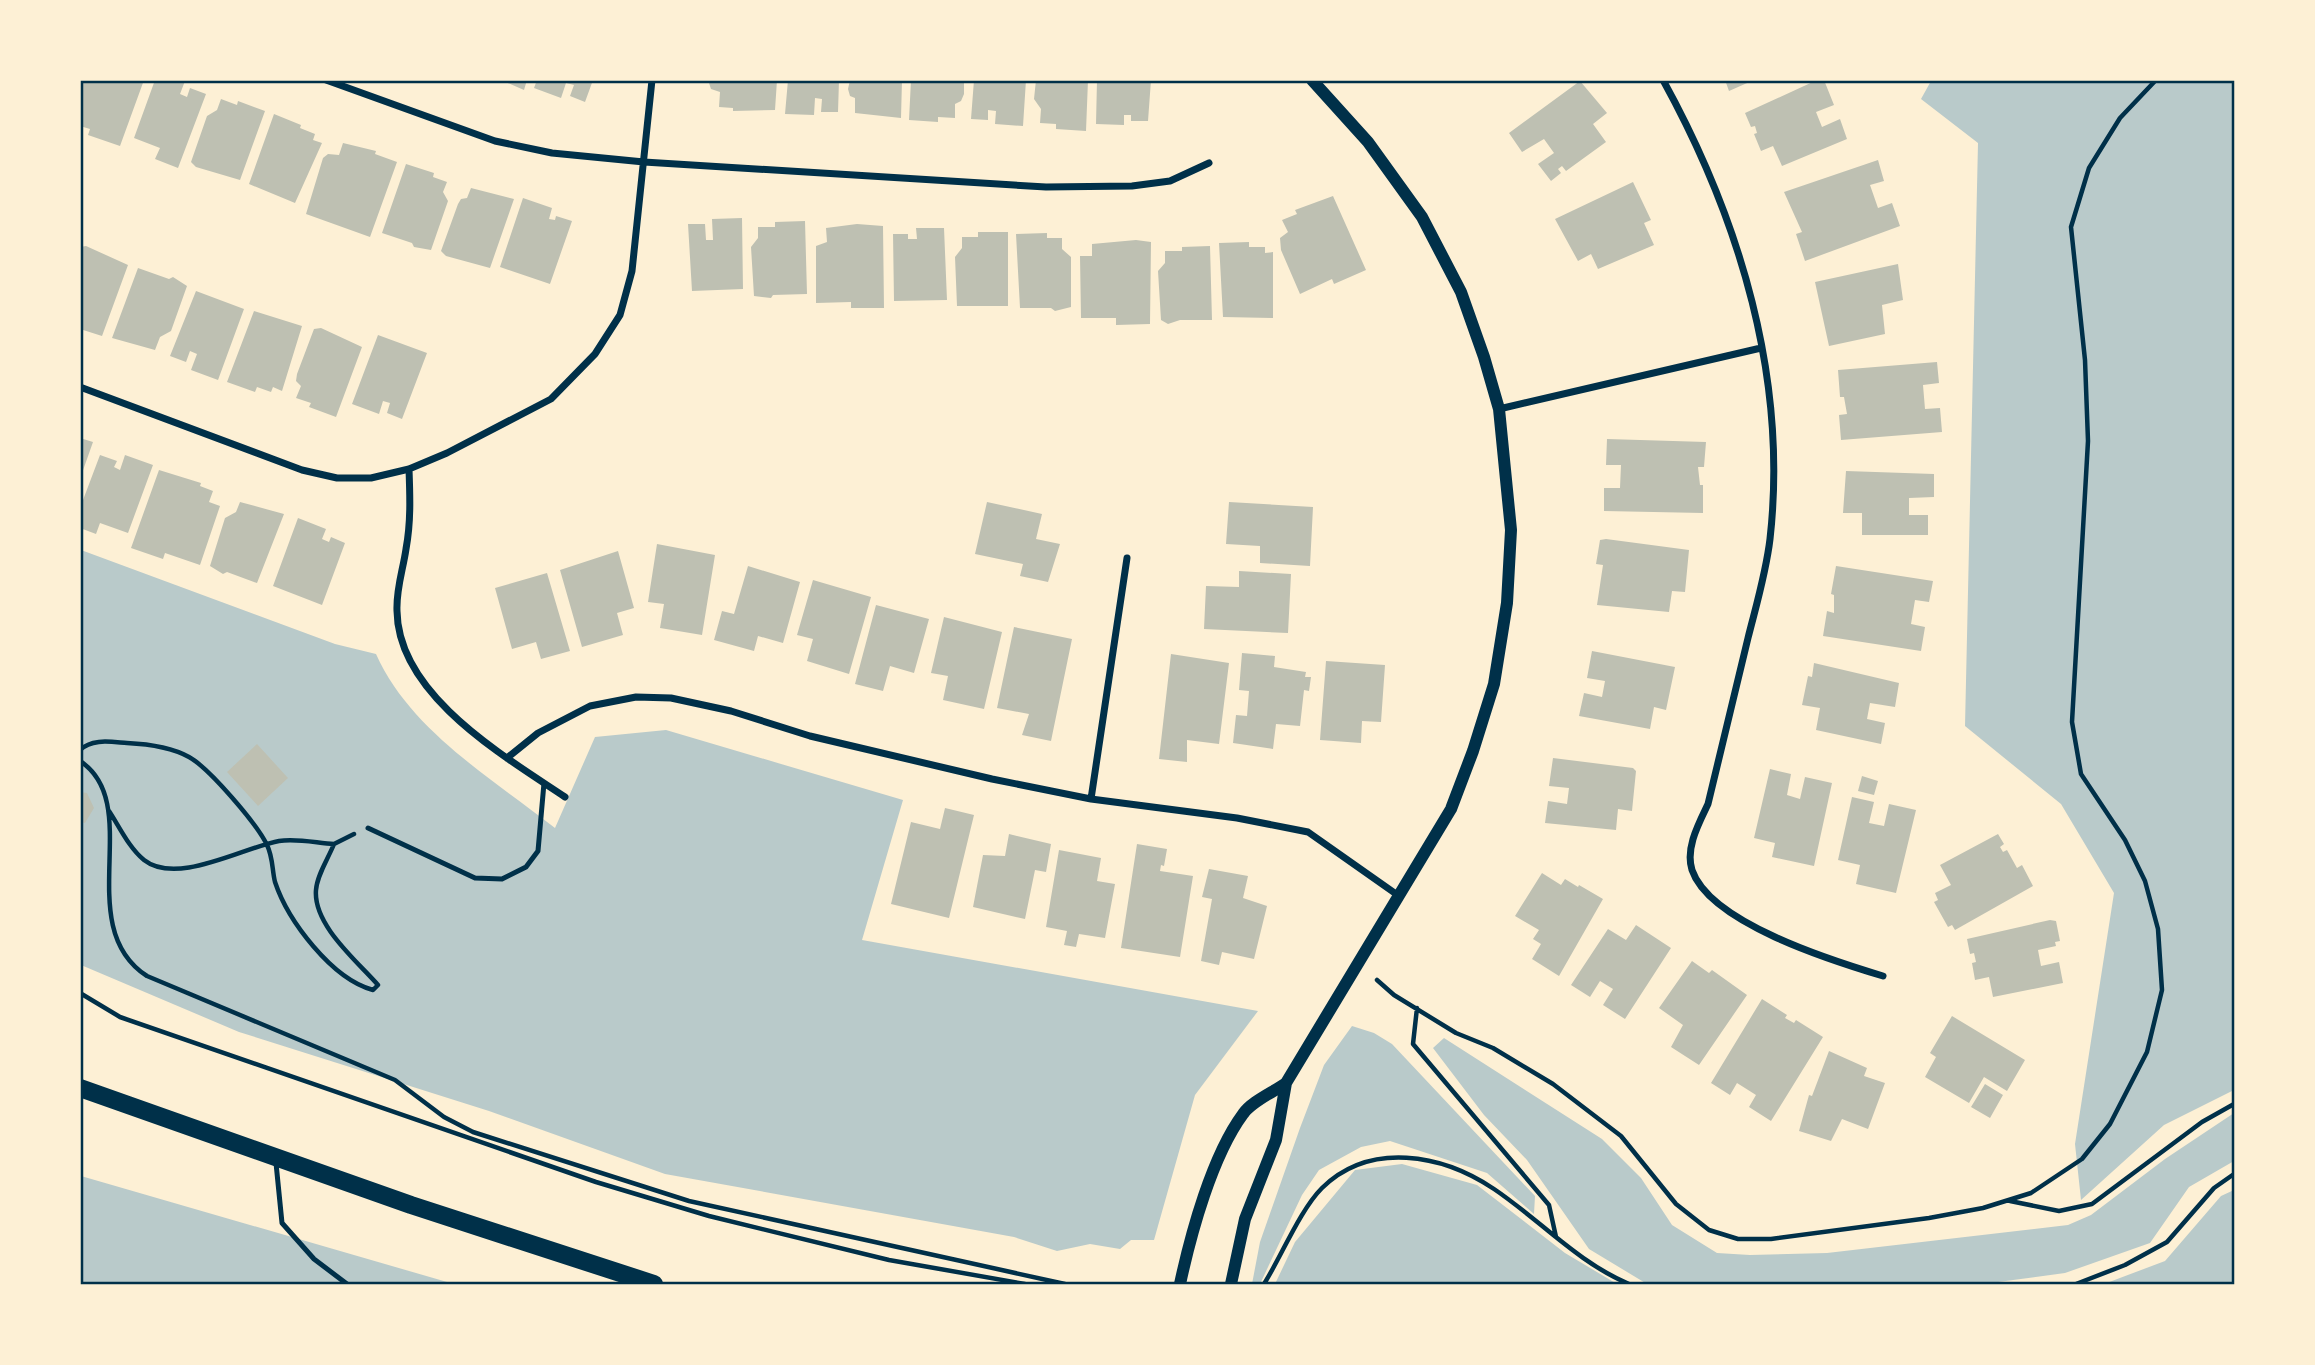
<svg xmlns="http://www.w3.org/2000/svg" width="2315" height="1365" viewBox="0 0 2315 1365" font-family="'Crimson Pro',serif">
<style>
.green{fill:#b9caca}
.building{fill:#bec0b2}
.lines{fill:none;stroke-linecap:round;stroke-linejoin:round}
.path{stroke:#003049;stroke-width:4.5}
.service{stroke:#003049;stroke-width:5}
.minor{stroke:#003049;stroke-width:7}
.tertiary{stroke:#003049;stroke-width:12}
.primary{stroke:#003049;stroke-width:18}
.neatline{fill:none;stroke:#003049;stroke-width:2.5}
</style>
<rect width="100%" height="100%" fill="#fdf0d5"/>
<!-- green -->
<path class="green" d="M1931,81h303v1009l-70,35 -83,75 -6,-56 39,-251 -53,-89 -96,-78 13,-583 -57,-44z
M81,550l254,94 41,10c34,76 114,123 179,174l40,-91 71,-7 237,70 -41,140 396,71 -63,84 -41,145h-23l-11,9 -30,-5 -33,7 -43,-14 -349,-63 -176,-63 -250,-79 -158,-67z
M1352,1026l22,7 18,11 143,152 -1,18 -47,-41 -97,-32 -29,6 -42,23 -17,25 -42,89h-8l8,-42 40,-114 24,-63z
M1444,1038l158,101 39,39 31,47 45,28 33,2 77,-2 241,-28 23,-10 74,-56 69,-46v48l-45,26 -39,56 -85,30 -82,11h-336l-58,-35 -62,-89 -43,-45 -51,-67z
M1402,1164l75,21 88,68 52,31h-342l20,-42 60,-72z
M81,1176l373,108h-373z
M2234,1190v94h-130l61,-23 56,-65z"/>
<!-- building -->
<path class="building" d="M80,80h64l-24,66 -32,-11 2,-6 -10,-3z
M155,80l30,1 -5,13 7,3 3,-9 16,6 -28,74 -23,-9 5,-11 -26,-10z
M501,80h26l-3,10z
M537,80h56l-8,22 -15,-6 4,-11 -8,-2 -5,15 -27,-10z
M708,80h69l-2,30 -42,1v-3l-14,-1 1,-15 -9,-3z
M788,80h51l-1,32h-17l1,-13 -7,-1 -1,17 -29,-1z
M850,80h52l-1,38 -46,-5v-15l-5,-2 -2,-7z
M911,80h53v14l-3,7 -6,3v14l-17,-1v5l-29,-2z
M974,80h52l-3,46 -28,-2 1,-13 -8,-1v10l-17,-1z
M1036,80h52l-2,51 -30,-2v-5l-16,-1 1,-14 -7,-10z
M1097,80h54l-3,41h-17v-6h-7v10l-28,-1z
M1725,80h29l-25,11z
M1817,80h7l10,25 -18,7 6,15 18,-8 7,20 -65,27 -9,-20 -12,5 -7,-17 3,-1 -2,-7 -4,1 -6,-14z
M1580,81l27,32 -14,11 13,18 -40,29 -4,-5 -4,3 3,4 -10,8 -13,-17 16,-11 -10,-14 -22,13 -13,-19z
M221,99l16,6 1,-4 27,10 -25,69 -44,-13 -5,-5 16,-46 10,-6z
M274,114l27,11 -1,3 15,6 -2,6 9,3 -27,60 -46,-19z
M343,143l33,8 -1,3 22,8 -27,75 -64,-23 17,-56 5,-4 11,1z
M1878,160l6,21 -14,4 8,23 14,-5 8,23 -95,35 -9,-27 6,-2 -18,-40z
M406,164l28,9 -1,4 14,5 -4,10 5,9 -17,49 -17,-3 -2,-4 -30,-10z
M1633,182l18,38 -7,3 10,22 -56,24 -7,-15 -13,7 -23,-42z
M471,188l43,11 -24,69 -44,-12 -5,-5 17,-47 3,-5 6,-1z
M1333,196l33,74 -32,14 -2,-5 -32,15 -19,-44 -1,-12 8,-6 -6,-12 15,-6 -2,-4z
M523,198l29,10 -3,11 6,1 1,-4 16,5 -22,63 -50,-17z
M742,218l1,71 -51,2 -4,-67h17l1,16h7l-1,-21z
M805,221l2,73 -34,1 -2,3 -17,-2 -3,-49 7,-9v-11h17v-5z
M857,224l26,2 1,82h-33v-6l-35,1v-57l11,-4 -1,-14z
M916,228h28l3,72 -53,1 -1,-67h15v5h9z
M978,232h30v74h-51l-2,-49 7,-9v-11h16z
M1047,233v5h15v11l9,8v50l-16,4 -4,-3h-31l-4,-74z
M1136,240l15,2 -1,82 -34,1v-7h-35l-1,-62h12v-12z
M1249,242v5h16v6l8,-1v66l-50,-1 -4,-74z
M86,246l42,19 -26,71 -22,-7v-82z
M1210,246l2,74h-32l-12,4 -7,-4 -3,-49 7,-8v-12h17v-4z
M1898,264l5,36 -21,5 3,29 -56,12 -14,-64z
M138,268l31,11 4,-2 14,9 -16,45 -11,6 -5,13 -43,-12z
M196,291l48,18 -26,71 -27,-10 6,-16 -7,-3 -4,11 -16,-6z
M254,311l48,15 -20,65 -9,-4 -2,5 -14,-5 -2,5 -28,-10z
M321,328l41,19 -26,70 -27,-10 2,-4 -15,-5 5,-12 -5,-5 1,-7 17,-45z
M378,335l49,18 -25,66 -15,-6 3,-10 -7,-2 -4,13 -27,-10z
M1937,362l2,21 -16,2 2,24 15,-1 2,24 -101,8 -2,-25 8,-1 -3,-17h-4l-2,-27z
M80,438l13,4 -12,34h-1z
M1607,439l99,3 -2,25h-6l2,18h3v28l-99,-2v-23h16l1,-23h-15z
M100,455l17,6 -3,6 6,3 5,-15 28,10 -25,68 -28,-10 -4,11 -16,-6v-20z
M159,470l42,13 -1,3 13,5 -4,11 11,4 -20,59 -35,-12 -2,6 -32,-11z
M1846,471l88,3v23l-25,1v17h19v20h-66v-22h-19z
M240,502l44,12 -27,69 -30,-11 -4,2 -13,-8 15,-48 11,-6z
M987,502l55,12 -6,25 24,5 -12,38 -28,-6 3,-12 -48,-10z
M1229,502l84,5 -3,59 -50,-3v-17l-34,-2z
M298,518l28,11 -4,10 7,3 2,-5 14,6 -23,62 -49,-19z
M1606,539l83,11 -4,42 -13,-1 -3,21 -72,-7 6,-40 -7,-1 4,-24z
M657,544l58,11 -13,80 -42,-7 4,-24 -16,-2z
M618,551l16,57 -17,5 6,22 -41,12 -22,-77z
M748,566l52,16 -17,61 -25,-7 -4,15 -40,-11 8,-29 12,3z
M1836,566l97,15 -4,21 -14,-2 -4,24 14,3 -4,24 -98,-15 4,-25 7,2v-18l-3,-1z
M1239,571l52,3 -3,59 -84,-4 2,-43 33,1z
M547,573l23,78 -29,8 -5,-17 -24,7 -17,-61z
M813,580l58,17 -22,77 -42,-13 6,-22 -16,-4z
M876,605l53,14 -15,54 -24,-7 -7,25 -28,-7z
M944,617l58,15 -18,77 -41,-9 5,-24 -17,-3z
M1014,627l58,12 -21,102 -29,-6 7,-21 -32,-6z
M1592,651l83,16 -9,43 -12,-3 -4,22 -71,-13 5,-23 18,4 3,-16 -18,-3z
M1242,653l33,3 -1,11 32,5 -1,5h6l-2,14 -5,-1 -4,36 -24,-2 -3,25 -40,-6 3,-28 11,1 2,-25 -10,-1z
M1171,654l58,9 -10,81 -32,-4v22l-28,-3z
M1326,661l59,4 -4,57 -19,-1 -1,22 -41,-3z
M1814,663l85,20 -4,24 -25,-4 -3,16 18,4 -4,21 -65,-14 4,-22 -18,-3 6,-29 4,1z
M257,744l31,34 -30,28 -31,-34z
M1553,758l80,10 3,3 -4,40 -14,-2 -2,21 -71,-7 3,-22 19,3 2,-16 -20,-2z
M1770,769l21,5 -4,21 13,4 5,-22 27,6 -18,83 -42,-9 3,-14 -21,-5z
M1862,776l16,5 -4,14 -16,-4z
M80,792l7,1 7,15 -9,15 -5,-1z
M1852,797l22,5 -5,21 15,3 5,-22 27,6 -20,83 -40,-9 4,-19 -22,-5z
M945,808l29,7 -25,103 -58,-14 20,-82 29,7z
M1009,834l42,10 -5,28 -11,-2 -10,49 -52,-12 10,-52 22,1z
M1998,834l6,10 -4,3 3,5 4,-2 10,18 5,-3 11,21 -78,44 -3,-5 -4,2 -14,-25 4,-2 -3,-7 16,-8 -11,-20z
M1137,844l30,5 -3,17 -3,-1 -1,6 33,5 -13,81 -59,-9z
M1059,850l42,8 -4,23 18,3 -10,54 -26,-4 -3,13 -12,-2 3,-14 -21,-4z
M1209,869l39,7 -5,22 24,8 -13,53 -32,-7 -3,13 -18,-4 11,-62 -10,-2z
M1542,873l19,12 4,-6 13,8 1,-2 24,14 -44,77 -27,-17 9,-15 -8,-5 6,-9 -24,-14z
M2050,920l6,1 4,20 -5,1 1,4 -18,4 3,16 18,-4 4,21 -70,14 -4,-20 -14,3 -3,-17 4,-1 -2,-9 -4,1 -3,-15z
M1636,925l35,23 -46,71 -22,-14 10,-16 -13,-8 -10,16 -19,-12 37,-56 18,11z
M1692,961l17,12 3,-3 35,25 -48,70 -28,-18 12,-22 -24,-17z
M1762,999l25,16 -2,3 9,5 2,-3 27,17 -52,84 -22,-14 7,-12 -19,-12 -7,12 -19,-12z
M1952,1016l73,44 -18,31 -23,-14 -15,26 -44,-26 11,-20 -6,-4z
M1829,1051l38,17 -3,8 21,7 -17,46 -26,-10 -11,22 -32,-10 10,-36 3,1z
M1985,1084l18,11 -13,23 -19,-11z"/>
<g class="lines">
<!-- path -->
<path class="path" d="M80,750c12,-12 32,-8 47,-7 21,1 44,4 62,14 20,11 68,67 78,88 6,12 5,25 8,37 13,39 57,97 98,108l5,-5c-21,-24 -65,-60 -62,-95 1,-15 12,-31 18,-46l20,-10
M80,761c66,43 -10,165 67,215l248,104 49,37 29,15 216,69 376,83
M109,811c10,15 20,37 35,49 33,26 100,-13 135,-19 17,-3 38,2 55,3
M1377,980l17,15 62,38 37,15 60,36 68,52 55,68 33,26 29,9h33l158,-21 54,-10 48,-15 51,-34 28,-35 37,-72 15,-62 -4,-61 -13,-48 -20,-41 -44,-66 -9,-52 16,-281 -3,-81 -14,-133 18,-59 31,-50 36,-38
M80,993l40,24 476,165 113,34 180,44 136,24
M1417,1008l-4,36 136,161 7,32
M2010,1201l49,10 33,-7 110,-82 32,-18
M1264,1284c17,-27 36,-74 58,-96 48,-47 120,-34 172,1 46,31 83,73 135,95
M2076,1284l49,-19 42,-23 47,-54 20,-14"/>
<!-- service -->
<path class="service" d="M368,828l107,50 27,1 24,-12 12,-16 6,-68
M276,1163l6,60 32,36 33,25"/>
<!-- minor -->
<path class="minor" d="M326,80l169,61 57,12 92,9 402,25 86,-1 38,-5 39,-18
M1663,80c77,140 125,299 107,459 -4,34 -14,67 -22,99 -13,55 -27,110 -40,166 -9,19 -23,44 -16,66 18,53 141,91 191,106
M80,387l222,83 35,8h34l38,-9 38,-16 104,-54 44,-45 25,-39 12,-44 20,-191
M1499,409l262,-61
M409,469c1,27 2,53 -3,80 -3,21 -10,40 -9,62 1,84 107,145 168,186
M507,758l31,-25 52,-27 46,-9 35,1 60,13 79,25 182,43 99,20 146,19 71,14 91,64
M1091,799l36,-241"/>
<!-- tertiary -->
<path class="tertiary" d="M1180,1284c11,-51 32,-128 63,-170 9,-13 31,-22 43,-31
M1231,1284l14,-65 31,-79 10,-57 165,-274 22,-58 21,-67 13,-81 4,-73 -12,-121 -15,-52 -23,-65 -39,-75 -54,-75 -56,-62"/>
<!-- primary -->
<path class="primary" d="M80,1088l331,117 243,79"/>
</g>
<!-- border -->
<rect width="2315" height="1365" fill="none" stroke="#fdf0d5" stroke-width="164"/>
<rect x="82" y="82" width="2151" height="1201" class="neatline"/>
</svg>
